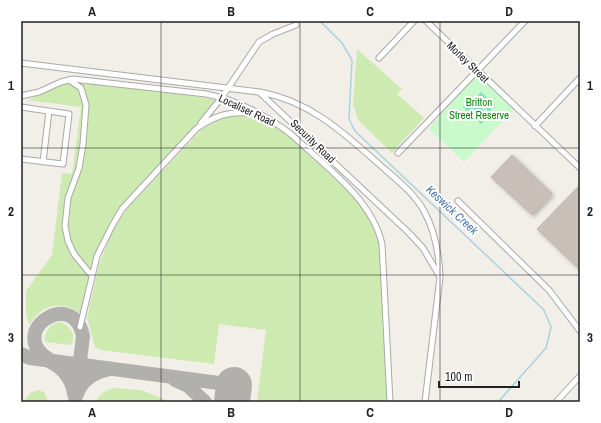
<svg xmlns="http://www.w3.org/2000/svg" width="601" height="423" viewBox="0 0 601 423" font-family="'Archivo Narrow',sans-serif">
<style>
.grass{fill:#cdebb0}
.park{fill:#c8facc}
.pitch{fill:#88e0be}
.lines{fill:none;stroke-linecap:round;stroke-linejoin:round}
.stream{stroke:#aad3df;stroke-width:1.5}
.taxiway{stroke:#b1b0ac;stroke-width:14}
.runway{stroke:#b1b0ac;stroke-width:36}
.building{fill:#c7bfb8;stroke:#c4b6ab;filter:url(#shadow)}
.minor-casing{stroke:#a9a9a9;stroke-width:7}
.minor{stroke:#fff;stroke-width:5}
.grid{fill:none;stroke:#222;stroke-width:1;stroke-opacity:0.55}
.labels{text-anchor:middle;stroke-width:4;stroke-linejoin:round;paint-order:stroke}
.street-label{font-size:11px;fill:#222;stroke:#fff}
.park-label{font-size:11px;fill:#0c8416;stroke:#fff}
.water-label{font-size:12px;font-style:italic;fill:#4a7aab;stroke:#fff}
.neatline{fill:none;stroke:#222;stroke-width:1.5}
.grid-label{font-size:13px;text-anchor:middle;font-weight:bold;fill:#222}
</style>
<defs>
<filter id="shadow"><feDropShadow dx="2" dy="1.5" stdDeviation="2" flood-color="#0004"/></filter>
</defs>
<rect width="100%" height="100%" fill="#f2efe9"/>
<!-- grass -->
<path class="grass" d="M357,49l45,40 -5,5 27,24 -32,35 -34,-33 -5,-16z
M72,82l129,15 13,3 2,3 -94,104 -26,45 -14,63c-19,-16 -40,-11 -53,10l-3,-12v-22l26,-36 10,-82 10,1 9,-67 -54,-7c16,-5 29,-15 45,-18z
M235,116h12l34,13 75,69 12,16 12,29 8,159h-131l9,-72 -47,-6 -5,40 -114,-14 -5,-3 -8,-29 12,-53 12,-31 15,-24 76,-81 19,-10z
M59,322c11,3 18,12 12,23l-26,-3c-1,-10 4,-17 14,-20z
M117,388l24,2 30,12h-75c4,-10 12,-13 21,-14z
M38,390l6,2 4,10h-24l6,-9z"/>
<!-- park -->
<path class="park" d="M477,71l39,36 -52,55 -35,-33z"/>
<!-- pitch -->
<path class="pitch" d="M481,92l14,13 -6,7 -14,-13z
M472,98l17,17 -8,9 -18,-17z"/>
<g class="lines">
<!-- stream -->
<path class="stream" d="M320,21l22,22 10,17 -3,59 6,12 189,179 7,17 -5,21 -48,54"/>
<!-- taxiway -->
<path class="taxiway" d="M21,354l9,4 204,27
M50,360c-46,-27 23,-74 33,-24l-8,66
M49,361c14,7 23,17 25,33
M175,380l13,6 17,16
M77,394c5,-15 19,-22 33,-25"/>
<!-- runway -->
<path class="runway" d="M232,402l2,-17"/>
</g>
<!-- building -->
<path class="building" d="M512,155l40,39 -20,21 -41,-38z
M580,185v85l-43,-41z"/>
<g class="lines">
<defs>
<path id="minor" d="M426,21l154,147
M379,58l35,-37
M21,63l238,29 149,140 15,16 17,29 -15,125
M69,80l12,8 5,17 -3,39 -4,24 -11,30 -3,28 3,15 6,13 18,22
M260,92c50,9 84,41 120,73 16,14 34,28 44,46 11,20 15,43 16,65
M21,96l18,-4 22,-10 12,-3 133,15c31,6 62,22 86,41 33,31 80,64 90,109l8,158
M21,107l48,7 -6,50 -42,-5
M201,123l21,-26 37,-55 14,-8 23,-9
M535,126l45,-48
M398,153l127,-132
M43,162l6,-51
M458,201l91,89 31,41
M80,327l17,-71 15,-30 10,-17 74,-80c19,-14 36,-19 60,-15
M556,402l24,-26"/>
</defs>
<!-- minor casing -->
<use href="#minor" class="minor-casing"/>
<!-- minor -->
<use href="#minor" class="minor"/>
</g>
<!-- grid -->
<path class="grid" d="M161,21v381M300,21v381M440,21v381M21,148h559M21,275h559"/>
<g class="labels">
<!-- street labels -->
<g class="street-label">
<text transform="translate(468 62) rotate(44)" y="4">Morley Street</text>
<text transform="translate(247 110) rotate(25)" y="4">Localiser Road</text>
<text transform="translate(313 141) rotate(44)" y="4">Security Road</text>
</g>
<!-- park labels -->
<g class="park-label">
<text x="479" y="106">Britton<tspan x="479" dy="13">Street Reserve</tspan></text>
</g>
<!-- water labels -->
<g class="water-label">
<text transform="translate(452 210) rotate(43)" y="4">Keswick Creek</text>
</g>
</g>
<!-- border -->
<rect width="601" height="423" fill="none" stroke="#ffffff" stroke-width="44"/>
<!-- scale -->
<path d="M439 381v6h80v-6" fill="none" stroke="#222222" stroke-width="2"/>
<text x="445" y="381" font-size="12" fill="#222222" stroke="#ffffff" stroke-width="3" paint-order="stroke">100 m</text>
<rect x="22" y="22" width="557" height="379" class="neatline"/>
<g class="grid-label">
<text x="92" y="16">A</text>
<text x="231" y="16">B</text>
<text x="370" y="16">C</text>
<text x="509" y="16">D</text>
<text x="11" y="90">1</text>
<text x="590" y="90">1</text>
<text x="11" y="216">2</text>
<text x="590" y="216">2</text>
<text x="11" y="342">3</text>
<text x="590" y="342">3</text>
<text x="92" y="417">A</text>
<text x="231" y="417">B</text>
<text x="370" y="417">C</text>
<text x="509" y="417">D</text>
</g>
</svg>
